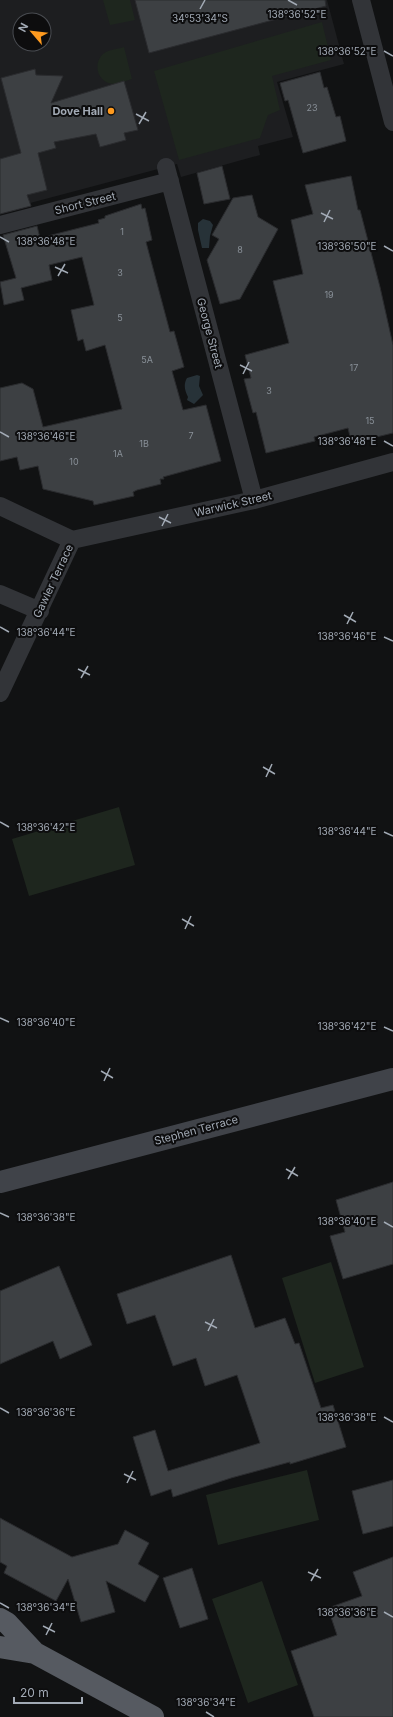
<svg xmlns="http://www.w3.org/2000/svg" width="393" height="1717" viewBox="0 0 393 1717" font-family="Inter,sans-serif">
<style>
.built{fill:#1d1e20;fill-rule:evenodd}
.green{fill:#1e261e}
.water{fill:#273238}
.building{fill:#3d4043;stroke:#2b2c2f}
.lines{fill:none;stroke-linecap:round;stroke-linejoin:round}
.minor{stroke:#323438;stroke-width:18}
.secondary{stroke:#404349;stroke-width:22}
.trunk{stroke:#565a61;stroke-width:22}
.ticks{fill:none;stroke:#a2aab5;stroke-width:1.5}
.poi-dot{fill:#fe9a1f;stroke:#0d0d0e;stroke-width:1.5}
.labels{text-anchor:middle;stroke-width:4;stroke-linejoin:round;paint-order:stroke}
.number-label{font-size:9px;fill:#899098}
.poi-label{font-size:11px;font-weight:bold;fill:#a2aab5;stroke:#0d0d0e;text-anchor:end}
.street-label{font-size:11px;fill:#a2aab5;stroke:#0d0d0e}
.ticks-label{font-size:10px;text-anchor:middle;fill:#a2aab5;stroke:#0d0d0e;stroke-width:4;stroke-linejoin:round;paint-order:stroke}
</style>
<rect width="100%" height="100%" fill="#111213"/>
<!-- built -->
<path class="built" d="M0,0h327l17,64 -67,18 16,55 -35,9 2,9 -79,22 -4,-13 -177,47zM20,20h24v24h-24z"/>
<!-- green -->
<path class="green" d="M103,0h27l5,20 -25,5z
M322,22l9,38 -59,16 8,34 -12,5 -8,23 -81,22 -25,-89z
M124,47l8,32c-5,1 -12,5 -18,5 -16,0 -22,-20 -11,-30 4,-4 15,-5 21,-7z
M119,807l16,58 -106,31 -17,-57z
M331,1262l33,105 -49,16 -33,-105z
M307,1470l12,50 -101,25 -12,-50z
M262,1581l36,104 -50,18 -36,-104z"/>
<!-- water -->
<path class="water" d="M203,219l7,2 3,4 -3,11 -1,12h-7l-4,-18v-7z
M197,375l3,1 -1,10 4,9 -9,9 -7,-4 1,-3c-3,-6 -5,-12 -1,-19z"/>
<!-- building -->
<path class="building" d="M135,0h190l1,6 -177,47z
M35,69l1,6 27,1 -12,27 73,-22 14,49 -14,3 2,7 -26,7 -4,-13 -42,8 2,6 -18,5 9,37 -20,5 4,11 -31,8v-55l21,-6 -20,-75z
M320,72l4,16 3,-1 9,30 4,-1 6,25 -43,12 -15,-53 -3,1 -5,-18z
M222,166l8,33 -26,5 -7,-31z
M351,176l7,34h2l20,77 13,58v88l-29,7v-1l-13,2 -3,-13 -34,9 1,4 -49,12 -10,-41 -3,1 -9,-34 7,-1 -6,-23 44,-12 -16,-62 30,-7 -12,-54 22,-6 -8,-29z
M252,195l6,22 20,12 -38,70 -20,5 -13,-44 12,-21 -7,-4 21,-37z
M141,204l1,5 3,-1 7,32 -6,2 24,90 4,-1 10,36 -12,4 11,39 23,-5 15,56 -58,16 1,2h-4l1,5 -24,6 -4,2 1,4 -40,9 -1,-4 -50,-12 -5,-23 -18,4 -3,-13 -17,4v-73l22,-5 11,6 10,38 79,-18 -17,-64 -19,6 -3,-12 -5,2 -7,-31 23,-5 -12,-48 -33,8 3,15 -31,8 3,12 -20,5 -4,-23 16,-4 -13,-43 34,-9 3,12 59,-15 -1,-3 7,-2v-2z
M393,1182v82l-50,15 -13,-43 15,-4 -9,-32z
M231,1255l24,73 30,-10 10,26 4,-1 22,65 12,-3 13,42 -56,17v-2l-59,16 -58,19 -2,-8 -20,7 -18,-59 22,-7 13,41 92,-28 -23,-68 -32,11 -9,-28 -23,8 -18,-51 -28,9 -10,-30z
M59,1266l33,79 -32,14 -7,-18 -53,23v-73z
M393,1480v46l-30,8 -11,-43z
M0,1518l72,39 46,-13 7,-14 24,13 -11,21 21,12 -14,26 -39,-21 9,31 -34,10 -13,-43 -12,22 -52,-28 3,-7 -7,-4z
M393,1557v160h-79l-23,-66 46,-16 -9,-27 34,-12 -9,-24z
M192,1568l16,51 -28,9 -17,-50z"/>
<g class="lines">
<!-- minor -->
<path class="minor" d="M361,0l32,122
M166,167l88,333
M0,225l170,-44
M0,506l72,34 -72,153
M72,540l182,-40 139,-38
M0,594l40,17"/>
<!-- secondary -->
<path class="secondary" d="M0,1182l393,-103"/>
<!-- trunk -->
<path class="trunk" d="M0,1619l7,4 28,30 118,64
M0,1647l35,6"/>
</g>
<!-- ticks -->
<path class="ticks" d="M288,0l9,5M200,9l5,-9M384,51l9,5M136,114l13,7M139,124l7,-12M321,213l12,6M324,222l6,-12M0,237l9,5M384,246l9,5M55,267l13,6M58,276l7,-12M240,365l12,6M243,374l6,-12M0,432l9,5M384,441l9,5M159,517l12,6M162,526l6,-12M344,615l12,7M347,624l6,-12M0,627l9,5M384,637l9,4M78,669l12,6M81,678l7,-12M263,767l12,7M266,777l6,-13M0,822l9,5M384,832l9,4M182,919l12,7M185,929l6,-13M0,1018l9,4M384,1027l9,4M101,1071l12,7M104,1081l6,-13M286,1169l12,7M288,1179l7,-12M0,1213l9,4M384,1222l9,5M205,1322l12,6M208,1331l6,-12M0,1408l9,5M384,1417l9,5M124,1474l12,6M127,1483l6,-12M308,1572l13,6M311,1581l7,-12M0,1603l9,5M384,1612l9,5M43,1626l12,6M46,1635l6,-12M206,1712l8,5"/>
<!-- markers -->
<circle class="poi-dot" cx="111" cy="111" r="4"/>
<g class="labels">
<!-- number labels -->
<g class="number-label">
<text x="312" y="111">23</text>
<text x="122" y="235">1</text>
<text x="240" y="253">8</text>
<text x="120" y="276">3</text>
<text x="329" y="298">19</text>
<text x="120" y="321">5</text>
<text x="147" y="363">5A</text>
<text x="354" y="371">17</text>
<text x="269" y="394">3</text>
<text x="370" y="424">15</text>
<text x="191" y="439">7</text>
<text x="144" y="447">1B</text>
<text x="118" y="457">1A</text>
<text x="74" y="465">10</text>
</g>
<!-- poi labels -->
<g class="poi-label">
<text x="103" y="115">Dove Hall</text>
</g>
<!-- street labels -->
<g class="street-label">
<text transform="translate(85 203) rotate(-14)" y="4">Short Street</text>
<text transform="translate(210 333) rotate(75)" y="4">George Street</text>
<text transform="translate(233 504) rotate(-13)" y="4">Warwick Street</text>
<text transform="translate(53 581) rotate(-65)" y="4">Gawler Terrace</text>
<text transform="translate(196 1130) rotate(-15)" y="4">Stephen Terrace</text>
</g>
</g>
<g class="ticks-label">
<text x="297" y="18">138°36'52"E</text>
<text x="200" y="22">34°53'34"S</text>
<text x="347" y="55">138°36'52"E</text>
<text x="46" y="245">138°36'48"E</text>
<text x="347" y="250">138°36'50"E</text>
<text x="46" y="440">138°36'46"E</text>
<text x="347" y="445">138°36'48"E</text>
<text x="46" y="636">138°36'44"E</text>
<text x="347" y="640">138°36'46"E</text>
<text x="46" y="831">138°36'42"E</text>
<text x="347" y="835">138°36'44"E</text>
<text x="46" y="1026">138°36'40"E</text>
<text x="347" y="1030">138°36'42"E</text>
<text x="46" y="1221">138°36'38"E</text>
<text x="347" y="1225">138°36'40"E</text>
<text x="46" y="1416">138°36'36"E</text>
<text x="347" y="1421">138°36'38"E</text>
<text x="46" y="1611">138°36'34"E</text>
<text x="347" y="1616">138°36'36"E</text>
<text x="206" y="1706">138°36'34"E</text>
</g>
<!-- north arrow -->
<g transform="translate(32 32) rotate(298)"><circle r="19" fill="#0d0d0e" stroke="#494c51"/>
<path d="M0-3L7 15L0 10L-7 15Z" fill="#fe9a1f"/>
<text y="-6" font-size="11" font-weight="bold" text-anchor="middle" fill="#a2aab5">N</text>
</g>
<!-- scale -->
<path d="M14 1697v6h68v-6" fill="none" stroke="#a2aab5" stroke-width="2"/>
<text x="20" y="1697" font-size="12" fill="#a2aab5" stroke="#0d0d0e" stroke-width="3" paint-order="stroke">20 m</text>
</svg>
